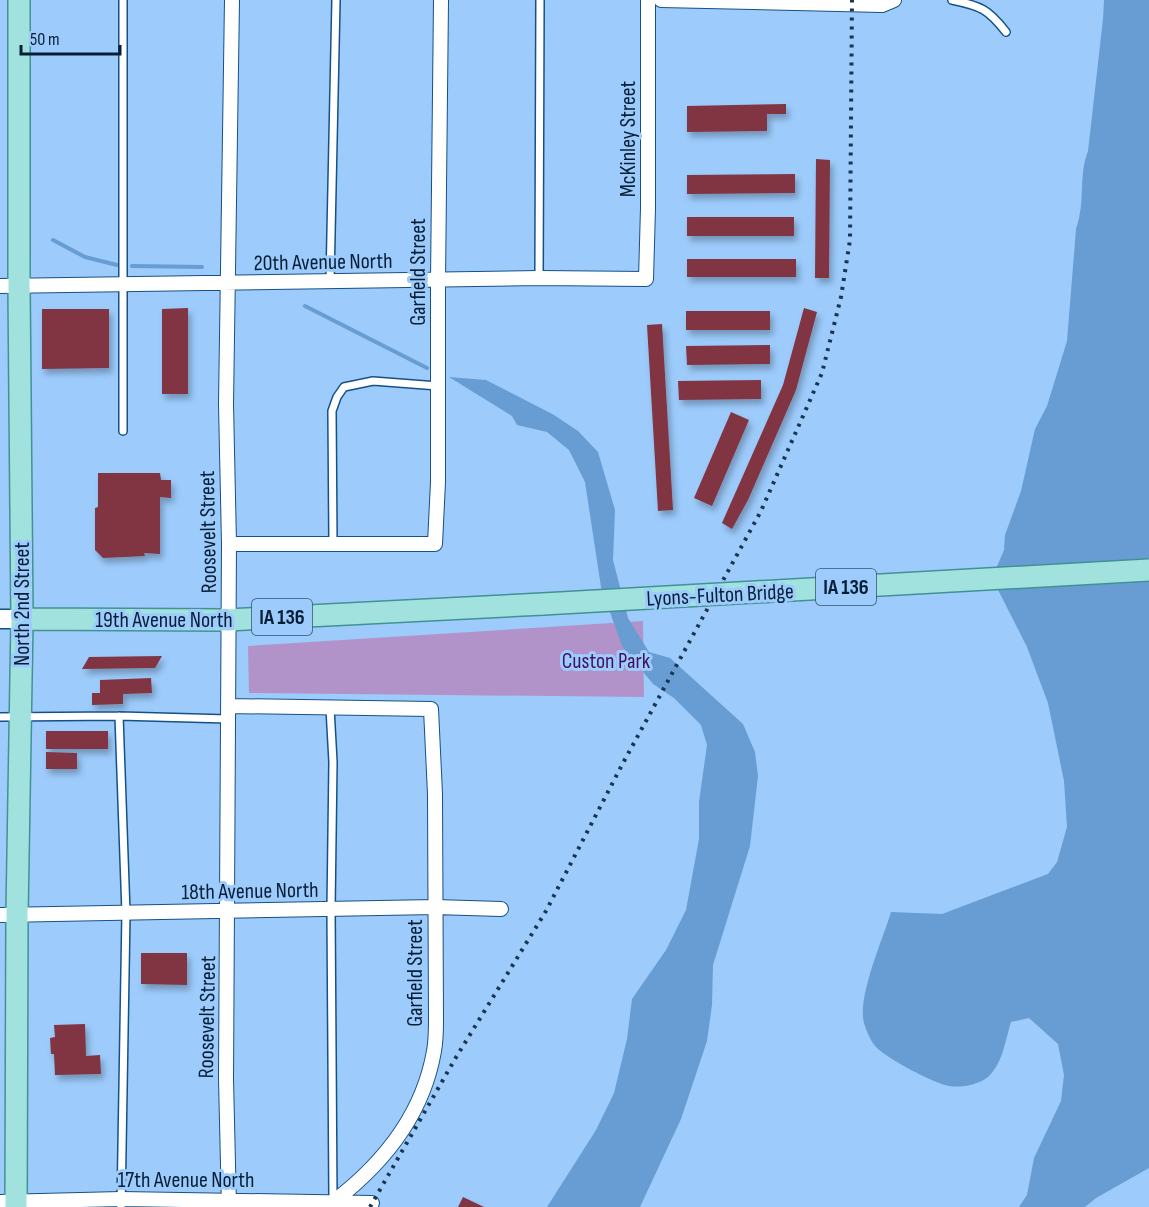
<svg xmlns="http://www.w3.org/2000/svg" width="1149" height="1207" viewBox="0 0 1149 1207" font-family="'Sofia Sans Condensed',sans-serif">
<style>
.green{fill:#b193c9}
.water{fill:#689dd3}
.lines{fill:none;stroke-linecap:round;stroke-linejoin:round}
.stream{stroke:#689dd3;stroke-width:4}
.building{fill:#813443;filter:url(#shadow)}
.lane-casing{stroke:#155187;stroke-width:10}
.street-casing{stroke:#155187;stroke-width:16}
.secondary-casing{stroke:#155187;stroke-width:21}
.primary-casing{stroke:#429195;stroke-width:24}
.lane{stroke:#fff;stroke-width:7}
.street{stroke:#fff;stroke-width:14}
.secondary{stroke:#fff;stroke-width:18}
.primary{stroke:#a1e2de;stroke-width:21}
.rail{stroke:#1a354f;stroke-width:4;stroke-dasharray:3 6;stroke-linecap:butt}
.primary-bridge-casing{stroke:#429195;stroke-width:24;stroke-linecap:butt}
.primary-bridge{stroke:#a1e2de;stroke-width:21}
.labels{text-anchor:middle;stroke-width:6;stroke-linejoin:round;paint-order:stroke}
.shield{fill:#9ccbfc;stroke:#335271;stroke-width:1.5}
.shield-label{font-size:21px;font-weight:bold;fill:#061e35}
.street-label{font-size:22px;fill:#061e35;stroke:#9ccbfc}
.park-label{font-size:22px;fill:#42115d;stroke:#9ccbfc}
</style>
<defs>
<filter id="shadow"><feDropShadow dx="3" dy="5" stdDeviation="3" flood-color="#0004"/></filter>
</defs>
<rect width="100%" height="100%" fill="#9ccbfc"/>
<!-- green -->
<path class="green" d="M643,621l1,76 -395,-4 -1,-47z"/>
<!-- water -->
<path class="water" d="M1104,0h45v1168l-53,30 -11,9h-66l8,-12 7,-37 27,-57 3,-26 -6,-31 -29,-26 -18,4c-6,19 -8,41 -23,55 -10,8 -27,11 -39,9 -14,-2 -63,-28 -73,-39 -5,-5 -10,-17 -12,-24 -7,-26 19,-84 27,-111l51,2 106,-40 9,-12 10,-35 -3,-46 -16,-78 -21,-56 -35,-69 12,-28 1,-15 16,-44 14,-62 12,-23 20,-65 9,-112c10,-28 2,-53 12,-78l15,-132z
M449,377l37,3 68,35 24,16 20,21 17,58 -2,50 15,58 21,34 21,6 73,66 12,28 3,24 -8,70 -37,119 -1,40 -5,36 -26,78 -41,88h-93l49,-77 18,-37 13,-54 5,-40 34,-49 20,-40 13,-71v-37l8,-57 -6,-20 -27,-27 -21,-14 -31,-38 -21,-59 -16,-105 -16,-32 -22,-18 -30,-7 -5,-9z"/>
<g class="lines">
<!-- stream -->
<path class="stream" d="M53,240l32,17 32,8
M132,266l70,1
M305,306l122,62"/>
</g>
<!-- building -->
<path class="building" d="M786,104v10h-19v17l-80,1v-26z
M816,159l14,1 -1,118h-14z
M795,174v19l-108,1v-19z
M687,217h107v19h-107z
M687,259h109v18h-109z
M188,308v86h-26v-85z
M804,308l13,4 -21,78 -48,110 -16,29 -10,-6 61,-138z
M42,309h67v59l-67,1z
M686,311h84v19h-84z
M662,324l11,186 -15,1 -11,-186z
M770,345v19l-83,1 -1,-19z
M761,380v19l-82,1 -1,-19z
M731,412l18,8 -37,86 -18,-8z
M98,473h62l1,7h10v18l-11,-1v57l-16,-1 1,3 -42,2 -8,-8v-42l3,-1z
M162,656l-7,12 -73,1 7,-12z
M151,678l1,15 -29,1v10l-31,1v-12h8v-13z
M46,731h62v18h-62z
M46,752l31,1v16h-31z
M141,953h46v32l-46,-1z
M85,1024l1,32 14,-1 1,19 -46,1 -1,-21h-3l-1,-16 5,-1 -1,-12z
M463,1197l21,10h-26z"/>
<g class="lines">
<defs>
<path id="lane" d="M123,0v431
M952,0c29,6 36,9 54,32
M539,278l1,-278
M330,281l6,-281
M333,543l-1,-132 5,-14 7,-10 29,-6 65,5
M330,708l3,54 -2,147 2,291
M119,716l7,197 -5,294
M0,717l119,-1 109,3"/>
<path id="street" d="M661,0l221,5 12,-5
M0,286l539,-8 107,1 2,-71v-208
M229,544h206l3,-62v-201l3,-281
M229,706l202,3 4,85 1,225c0,11 0,22 -2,32 -11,64 -51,113 -101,151
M0,915l435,-8 66,2
M0,1202l121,-3 251,4
M229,1207l-3,-128 3,-535 -3,-140 6,-404"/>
<path id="secondary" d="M0,619h22"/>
<path id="primary" d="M22,619l206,1 315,-16
M16,1207l1,-292 5,-296 -3,-332v-287"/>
</defs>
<!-- lane casing -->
<use href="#lane" class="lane-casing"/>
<!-- street casing -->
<use href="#street" class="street-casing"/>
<!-- secondary casing -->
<use href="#secondary" class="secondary-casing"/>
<!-- primary casing -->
<use href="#primary" class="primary-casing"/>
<!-- lane -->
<use href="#lane" class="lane"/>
<!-- street -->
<use href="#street" class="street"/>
<!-- secondary -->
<use href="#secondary" class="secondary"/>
<!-- primary -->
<use href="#primary" class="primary"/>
<!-- rail -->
<path class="rail" d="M370,1207l85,-148 91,-148 77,-148 138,-252 61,-138 19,-76 9,-57 2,-240"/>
<defs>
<path id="primary-bridge" d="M543,604l606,-34"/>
</defs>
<!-- primary-bridge casing -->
<use href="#primary-bridge" class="primary-bridge-casing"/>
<!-- primary-bridge -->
<use href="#primary-bridge" class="primary-bridge"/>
</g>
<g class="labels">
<!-- shield labels -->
<g class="shield">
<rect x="816" y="569" width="60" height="36" rx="4.5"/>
<rect x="252" y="599" width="60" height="36" rx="4.5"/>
</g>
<g class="shield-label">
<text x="846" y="594">IA 136</text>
<text x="282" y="624">IA 136</text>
</g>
<!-- street labels -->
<g class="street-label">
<text transform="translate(627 139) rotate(-90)" y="8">McKinley Street</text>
<text transform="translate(323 261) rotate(-1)" y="8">20th Avenue North</text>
<text transform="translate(417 272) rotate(-90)" y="8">Garfield Street</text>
<text transform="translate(207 532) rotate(-91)" y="8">Roosevelt Street</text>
<text transform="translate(720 594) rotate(-3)" y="8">Lyons-Fulton Bridge</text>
<text transform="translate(21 604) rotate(-90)" y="8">North 2nd Street</text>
<text x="164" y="627">19th Avenue North</text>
<text transform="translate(250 890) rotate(-1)" y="8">18th Avenue North</text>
<text transform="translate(414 973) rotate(-90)" y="8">Garfield Street</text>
<text transform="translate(206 1017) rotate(-89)" y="8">Roosevelt Street</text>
<text x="186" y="1187">17th Avenue North</text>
</g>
<!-- park labels -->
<g class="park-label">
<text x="606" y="668">Custon Park</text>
</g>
</g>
<!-- scale -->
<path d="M21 45v9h99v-9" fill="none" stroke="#061e35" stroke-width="3"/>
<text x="30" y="45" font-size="18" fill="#061e35" stroke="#9ccbfc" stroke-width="4.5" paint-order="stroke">50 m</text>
</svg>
